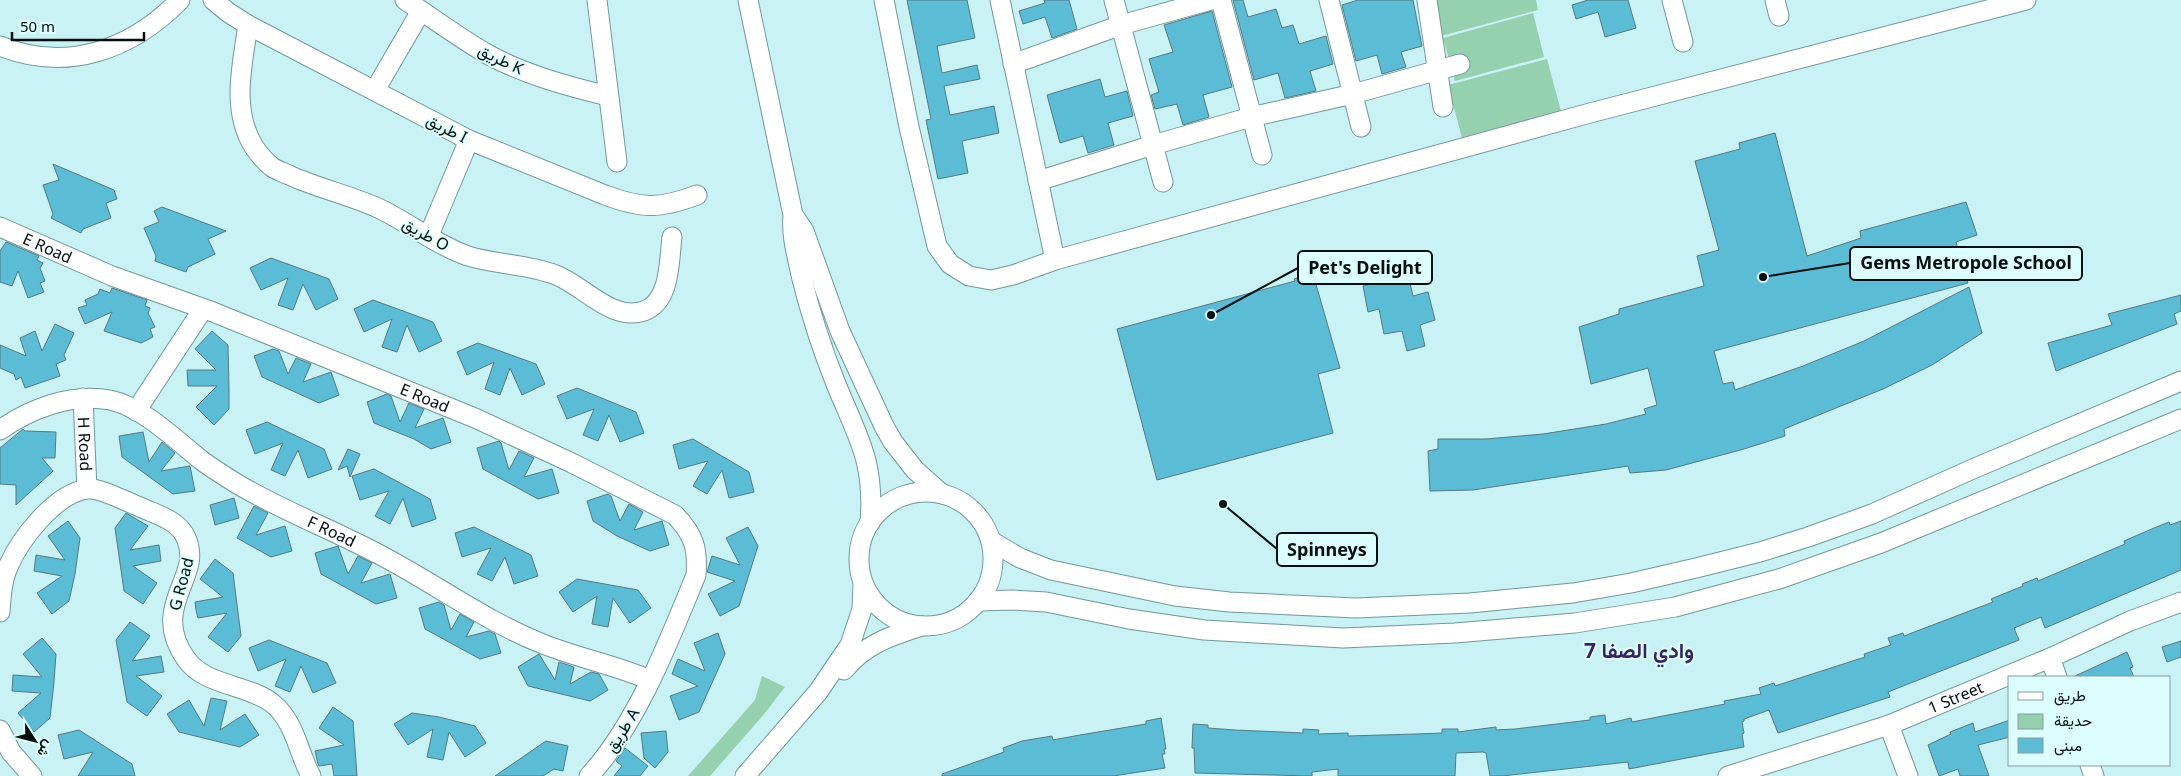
<svg xmlns="http://www.w3.org/2000/svg" width="2181" height="776" viewBox="0 0 2181 776" font-family="'Noto Sans',Vazirmatn,sans-serif">
<style>
.green{fill:#95d1af}
.building{fill:#5bbdd5;stroke:#547982}
.lines{fill:none;stroke-linecap:round;stroke-linejoin:round}
.minor-casing{stroke:#709899;stroke-width:21}
.minor{stroke:#fff;stroke-width:19}
.labels{text-anchor:middle;stroke-width:4;stroke-linejoin:round;paint-order:stroke}
.street-label{font-size:16px;fill:#020e0f;stroke:#dcfefe}
.district-label{font-size:21px;font-weight:bold;fill:#362560;stroke:#dcfefe}
.leader{fill:none;stroke:#020e0f;stroke-width:2}
.callout-dot{fill:#020e0f;stroke:#dcfefe;stroke-width:2}
.callout{fill:#dcfefe;stroke:#020e0f;stroke-width:2}
.callout-label{font-size:18px;text-anchor:middle;font-weight:bold;fill:#020e0f}
</style>
<rect width="100%" height="100%" fill="#c8f2f3"/>
<!-- green -->
<path class="green" d="M1434,0h102l2,10 -97,26z
M1533,13l11,44 -89,24 -12,-43z
M1547,59l15,56 -99,27 -15,-57z
M762,676l23,11 -20,26 -55,63h-22l67,-76z"/>
<!-- building -->
<path class="building" d="M907,0h60l8,38 -38,8 5,27 35,-8 3,14 -36,7 6,29 44,-9 5,27 -37,8 6,32 -30,6 -12,-59 5,-1z
M1044,0h25l8,29 -25,9 -7,-21 -22,7 -4,-13 26,-8z
M1233,0h10l5,17 28,-8 6,19 11,-3 6,19 27,-8 7,28 -23,7 6,20 -31,7 -7,-25 -24,7z
M1358,0h55l9,46 -21,6 5,15 -24,7 -5,-19 -21,6 -14,-56z
M1588,0h40l8,28 -31,9 -7,-25 -22,7 -4,-14z
M1212,11l20,76 -29,8 6,22 -26,8 -6,-21 -22,5 -4,-14 8,-3 -10,-33 24,-7 -9,-27z
M1100,79l5,18 22,-6 6,25 -25,7 6,22 -26,8 -5,-17 -23,7 -13,-48z
M1775,133l32,123 54,-18 -1,-7 106,-29 11,33 -21,7 12,41 -254,68 9,33 10,-2 2,8 68,-24 61,-25 105,-54 13,46 -50,32 -49,24 -99,40 1,7 -41,13 -78,21 -36,3 -2,-7 -155,24 -43,1 -2,-40 10,-2v-10h48l57,-5 63,-10 40,-10 -2,-5 13,-4 -9,-37 -57,16 -12,-57 40,-13v-5l85,-23 -7,-30 22,-6 -24,-89 45,-12 -1,-6z
M53,164l61,26 3,9 -11,4 5,15 -28,11 -2,4 -30,-15 2,-4 -10,-29 16,-5z
M162,207l64,24 -18,8 7,15 -27,13 -2,5 -31,-11 1,-5 -12,-28 15,-6 -5,-11z
M6,242l33,14 -2,4 6,3 -3,5 5,13 -5,2 4,9 -16,6 -10,-27 -6,15 -12,-4v-31z
M271,258l58,21 9,20 -22,11 -13,-26 -10,26 -15,-5 10,-27 -27,12 -11,-22z
M1313,274l27,94 -22,6 15,59 -176,47 -40,-151 178,-48 -1,-2z
M1408,275l5,21 15,-4 7,28 -15,5 5,21 -18,5 -5,-20 -18,3 -5,-25 -11,3 -5,-26z
M112,288l35,12 -2,6 5,2 -2,5 7,14 -5,2 3,8 -12,6 -37,-12 8,-19 -27,12 -7,-16 9,-3 -2,-5 13,-6 2,-5 10,4z
M2181,295v16l-7,3 3,10 -121,47 -8,-28 64,-18 -4,-11z
M373,300l60,22 9,19 -23,11 -12,-27 -10,27 -15,-5 10,-28 -28,13 -10,-23z
M55,324l19,9 -10,22 2,5 -10,4 4,12 -35,12 -4,-11 -5,3 -2,-6 -14,-6v-23l26,11 -6,-18 15,-7 7,20z
M212,331l16,14 1,44v20l-15,16 -18,-18 21,-21h-29l-1,-16h29l-21,-21z
M478,343l58,21 9,20 -23,11 -12,-27 -10,27 -15,-6 9,-27 -27,13 -10,-23z
M273,349l6,2 9,23 8,-16 15,6 -8,18 28,-10 8,23 -20,8 -57,-26 -8,-21z
M577,388l59,24 8,21 -24,9 -11,-27 -11,26 -15,-6 11,-26 -27,10 -10,-23z
M387,394l4,2 9,26 9,-19 15,6 -9,19 28,-10 8,24 -20,7 -17,-10 -40,-16 -7,-21z
M267,422l57,27 8,20 -24,9 -10,-28 -13,26 -14,-6 12,-27 -28,11 -9,-24z
M23,429l2,2 31,1 -1,26h-13l11,13 -37,34v-20l-16,-1v-36z
M143,432l6,30 13,-20 13,11 -14,18 29,-5 5,25 -22,3 -51,-37 -3,-21z
M693,439l56,33 5,20 -25,6 -7,-28 -15,24 -14,-8 15,-25 -29,8 -6,-24z
M499,441l2,2 8,27 10,-19 15,7 -10,19 28,-8 7,24 -21,6 -55,-30 -6,-21z
M348,449l12,5 -10,23 -3,-11 -9,4z
M374,469l56,30 6,20 -24,8 -9,-29 -13,26 -15,-8 14,-25 -29,9 -8,-24z
M608,494l3,2 9,25 9,-17 14,8 -9,18 28,-9 7,24 -19,6 -33,-15 -24,-15 -6,-20z
M234,498l5,20 -24,7 -5,-20z
M254,506l14,7 -12,22 29,-9 7,25 -21,6 -34,-19z
M126,513l22,13 -18,24 29,-5 2,16 -28,5 24,17 -14,21 -19,-13 -9,-63z
M68,521l12,17 -5,36 -6,27 -17,13 -15,-21 25,-17 -28,-5 2,-16 29,5 -17,-24z
M2181,521v49l-136,58 -4,-11 -27,11 5,12 -131,52 2,5 -112,36 -9,-23 -25,9v2l-2,1 2,11 -2,1 2,13 -115,22 -1,-7 -126,14h-12l-4,-23 -3,-1 -27,1 -1,23h-117v-7l-26,3v4l-117,-3 -1,-25h-2l1,-24 15,1v3l27,2 68,3v-4l16,1 -1,4 30,-1v3l68,-2 26,-1v-4h16v3l38,-5v3l19,-1 75,-9v-3l15,-2 1,9 25,-6 1,4 93,-18 -1,-3 37,-7 -2,-6 15,-5 1,3 90,-29 -1,-3 27,-9 -3,-7 15,-5 1,3 89,-34 -2,-3 32,-13 -1,-2 15,-6 1,3 87,-37 -1,-3 30,-13 15,-6 1,3z
M474,527l57,28 7,21 -24,8 -9,-27 -13,24 -15,-7 14,-26 -29,9 -7,-24z
M748,527l10,19 -19,60 -19,10 -12,-22 27,-13 -28,-9 5,-16 28,9 -14,-27z
M338,546l10,28 10,-18 14,7 -11,20 29,-9 7,24 -21,6 -55,-30 -6,-21z
M215,559l18,14 8,63 -13,16 -20,-15 19,-24 -29,5 -2,-8 -1,-8 28,-5 -23,-18z
M577,579l61,11 13,18 -21,15 -17,-25 -5,29 -16,-3 5,-28 -24,16 -14,-20z
M439,602l5,3 7,25 9,-16 14,8 -8,15 23,-6 6,3 6,19 -21,6 -55,-30 -6,-21z
M130,622l20,14 -18,25 29,-5 3,16 -28,4 26,20 -15,20 -20,-14 -11,-62z
M718,633l7,21 -18,40 -8,18 -20,8 -9,-24 28,-10 -26,-12 3,-8 3,-7 27,12 -11,-28z
M42,638l14,16 -2,28 -4,36 -16,14 -16,-19 23,-20 -29,-2 1,-16 29,2 -19,-23z
M269,640l58,23 9,20 -23,10 -12,-27 -11,26 -15,-6 11,-27 -28,12 -9,-23z
M2181,641v16l-14,5 -5,-15z
M2127,652l6,15 -3,1 4,9h-61z
M539,654l16,26 4,-18 15,5 -4,17 21,-12 8,2 9,16 -18,11 -62,-15 -10,-19z
M211,698l16,3 -7,29 25,-16 14,21 -19,12 -61,-15 -12,-18 22,-14 15,26z
M333,707l20,14 4,55h-23l-2,-12 -13,2 -1,-2 -3,-13 29,-6 -25,-17z
M412,713l27,4 36,9 11,17 -21,14 -16,-25 -6,28 -16,-3 6,-28 -25,16 -14,-21z
M1161,718l5,31h-2l1,5h-3l3,14 -52,8h-171v-2l62,-22 -1,-4 19,-7 30,-5 1,4 27,-5 66,-11v-3z
M2010,720v17l-32,8 11,31h-29l-2,-7 -19,7 -11,-31 23,-11 -1,-2 23,-9 2,9z
M79,730l53,34 3,12h-57l15,-24 -29,7 -6,-24z
M666,731l2,21 -13,16 -11,-10 -3,-25z
M546,741l22,5 -5,25 -9,-2 -11,7h-48z
M625,748l23,18 -8,10h-26l8,-10 -6,-5z"/>
<g class="lines">
<defs>
<g id="minor">
<path d="M213,0l16,13 19,12 221,115 136,55c37,14 55,14 92,0"/>
<path d="M405,0c28,18 54,38 84,55 37,20 78,31 119,41"/>
<path d="M597,0l20,162"/>
<path d="M748,0l45,215c-2,21 4,40 8,60 9,37 21,74 35,109 22,54 39,77 34,139"/>
<path d="M884,0l25,127 28,119 13,18 19,12 22,4 22,-5 42,-15 535,-147 436,-113"/>
<path d="M1000,0l55,260"/>
<path d="M1114,0l49,182"/>
<path d="M1221,0l41,155"/>
<path d="M1329,0l32,127"/>
<path d="M1427,0l16,107"/>
<path d="M1672,0l11,42"/>
<path d="M1775,0l4,16"/>
<path d="M248,25c-6,41 -17,85 6,122 4,6 12,15 18,20 4,3 11,5 17,8 28,13 60,20 89,33 30,14 58,37 90,48 29,9 60,8 88,19 28,11 56,47 88,36 27,-10 25,-51 28,-74"/>
<path d="M0,46c67,27 131,4 180,-46"/>
<path d="M1013,64l108,-39 90,-25"/>
<path d="M375,90l46,-79"/>
<path d="M1038,181l115,-36 98,-28 102,-23 107,-30"/>
<path d="M794,216l10,15 36,100 44,95 9,16 22,28 27,24"/>
<path id="s1" d="M0,227l112,49 101,36 262,106 97,45 103,52c19,20 23,33 21,60 -27,66 -59,149 -107,201"/>
<path d="M429,235l40,-95"/>
<path id="s2" d="M83,398l4,91"/>
<path d="M136,411l67,-102"/>
<path id="s3" d="M0,430c31,-22 72,-37 110,-30 33,7 66,40 91,60 12,9 25,17 38,25 46,27 97,46 145,72 53,28 103,65 159,87 35,14 72,21 107,36"/>
<circle cx="926" cy="559" r="67"/>
<path d="M991,541l29,17 31,12 124,26 54,6 127,6 114,-5 103,-10 58,-10 65,-15 64,-16 48,-15 64,-23 103,-46 206,-87"/>
<path d="M978,601l34,-1 34,2 83,17 75,11 139,8 112,-5 120,-10 100,-16 104,-28 102,-36 300,-124"/>
<path d="M0,612c1,-15 2,-31 8,-45 12,-28 46,-72 78,-78 14,-2 40,13 54,18 15,7 35,12 44,27 24,42 -37,69 2,125 19,27 61,25 86,44 23,18 26,49 39,73"/>
<path d="M2050,658l7,19"/>
<path d="M844,670c21,-26 47,-34 78,-44"/>
<path d="M1889,725l19,51"/>
<path d="M0,730l11,22 21,24"/>
<path d="M2090,765l4,11"/>
<path d="M745,776l73,-84 32,-47 12,-36 1,-25"/>
<path id="s4" d="M1728,776l161,-51 161,-67 80,-37 51,-19"/>
</g>
</defs>
<!-- minor casing -->
<use href="#minor" class="minor-casing"/>
<!-- minor -->
<use href="#minor" class="minor"/>
</g>
<g class="labels">
<!-- street labels -->
<g class="street-label">
<text transform="translate(501 59) rotate(26)" y="6">طريق K</text>
<text transform="translate(447 128) rotate(27)" y="6">طريق I</text>
<text transform="translate(426 234) rotate(29)" y="6">طريق O</text>
<text dy="6" stroke="none"><textPath href="#s1" startOffset="52">E Road</textPath></text>
<text dy="6" stroke="none"><textPath href="#s1" startOffset="458">E Road</textPath></text>
<text dy="6" stroke="none"><textPath href="#s2" startOffset="46">H Road</textPath></text>
<text dy="6" stroke="none"><textPath href="#s3" startOffset="376">F Road</textPath></text>
<text transform="translate(181 584) rotate(-75)" y="6">G Road</text>
<text dy="6" stroke="none"><textPath href="#s4" startOffset="241">1 Street</textPath></text>
<text transform="translate(622 730) rotate(-58)" y="6">طريق A</text>
</g>
<!-- district labels -->
<g class="district-label">
<text x="1639" y="658">وادي الصفا 7</text>
</g>
</g>
<!-- callouts -->
<path class="leader" d="M1763 277L1850 263M1211 315L1298 268M1223 504L1277 549"/>
<g class="callout-dot">
<circle cx="1763" cy="277" r="5"/>
<circle cx="1211" cy="315" r="5"/>
<circle cx="1223" cy="504" r="5"/>
</g>
<g class="callout">
<rect x="1850" y="247" width="232" height="33" rx="5"/>
<rect x="1298" y="251" width="134" height="33" rx="5"/>
<rect x="1277" y="533" width="100" height="33" rx="5"/>
</g>
<g class="callout-label">
<text x="1966" y="269">Gems Metropole School</text>
<text x="1365" y="274">Pet's Delight</text>
<text x="1327" y="556">Spinneys</text>
</g>
<!-- legend -->
<rect x="2008" y="676" width="162" height="90" fill="#dcfefe" stroke="#859e9e"/>
<rect x="2018" y="692" width="25" height="8" fill="#ffffff" stroke="#859e9e"/>
<text x="2054" y="701" font-size="15" fill="#020e0f">طريق</text>
<rect x="2018" y="714" width="25" height="15" fill="#95d1af" stroke="#859e9e"/>
<text x="2054" y="726" font-size="15" fill="#020e0f">حديقة</text>
<rect x="2018" y="738" width="25" height="15" fill="#5bbdd5" stroke="#859e9e"/>
<text x="2054" y="751" font-size="15" fill="#020e0f">مبنى</text>
<!-- north arrow -->
<g transform="translate(35 741) rotate(126)" stroke="#dcfefe" stroke-width="4" paint-order="stroke">
<path d="M0-4L9 19L0 12L-9 19Z" fill="#020e0f"/>
<text y="-8" font-size="14" font-weight="bold" text-anchor="middle" fill="#020e0f">ش</text>
</g>
<!-- scale -->
<path d="M12 32v8h132v-8" fill="none" stroke="#020e0f" stroke-width="2.5"/>
<text x="20" y="32" font-size="15" fill="#020e0f" stroke="#dcfefe" stroke-width="4" paint-order="stroke">50 m</text>
</svg>
